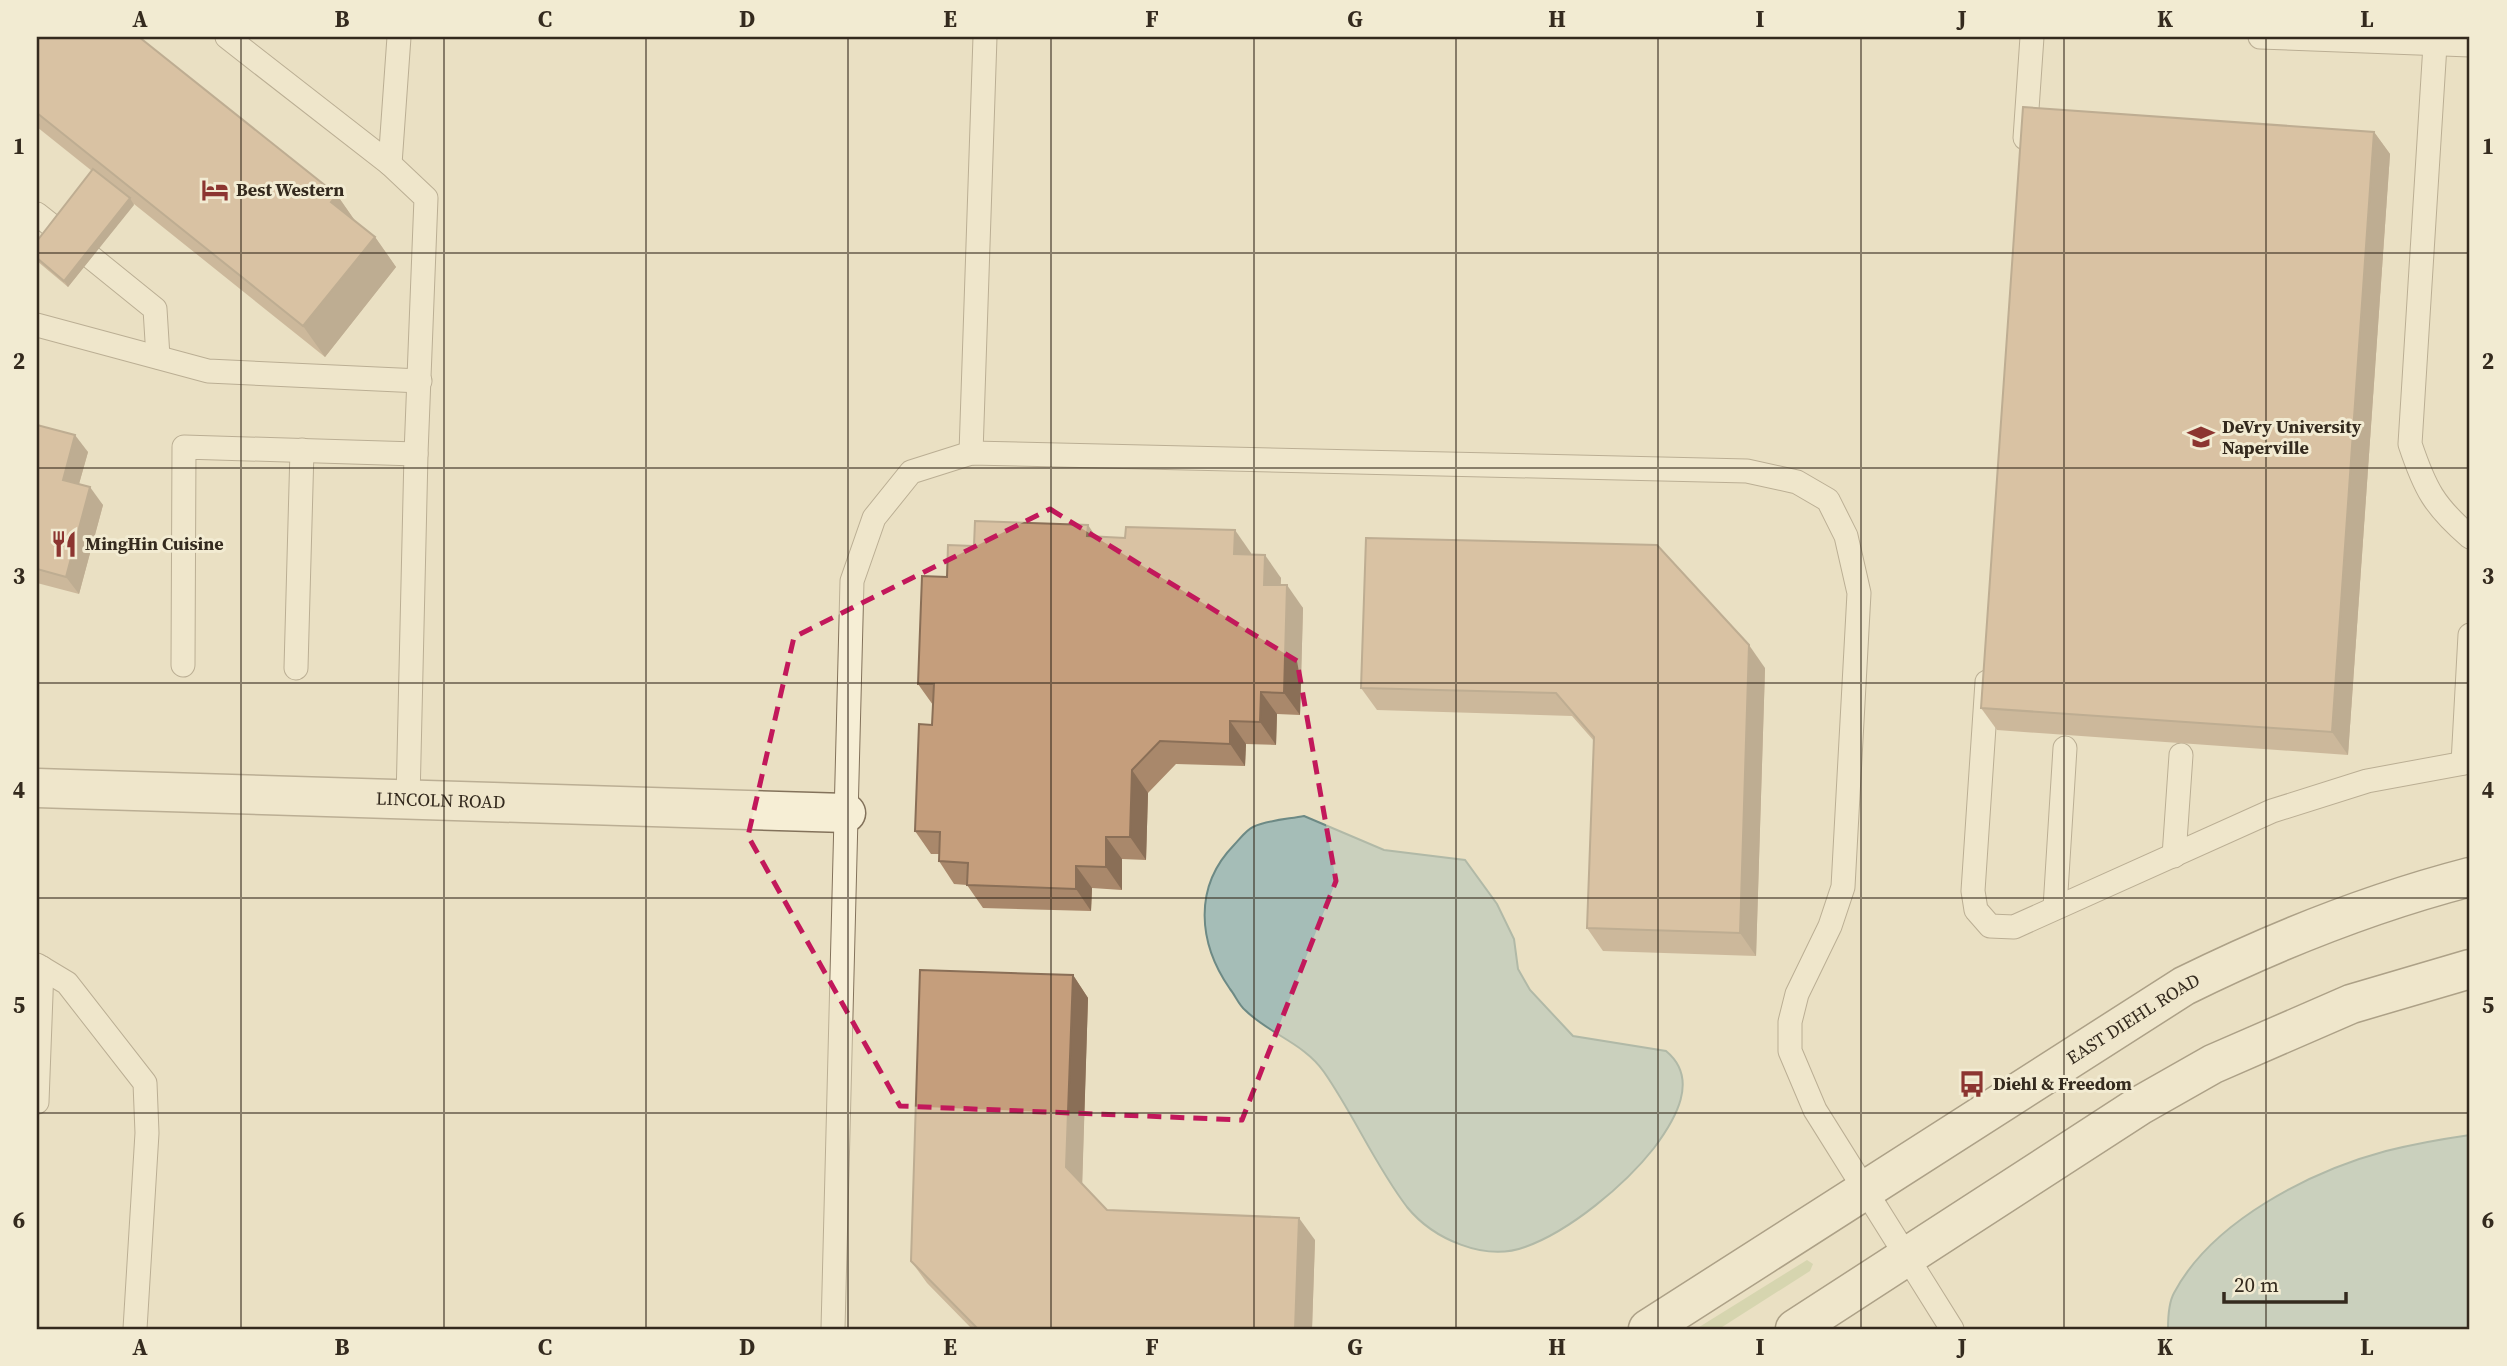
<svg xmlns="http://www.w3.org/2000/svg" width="2507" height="1366" font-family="'Source Serif 4',serif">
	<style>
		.grass { fill: #bfc798 }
		.water { fill: #a5bdb7; stroke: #6d8a85; stroke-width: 2 }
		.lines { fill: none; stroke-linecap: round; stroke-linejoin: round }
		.lane-casing { stroke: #83725b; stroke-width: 25 }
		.street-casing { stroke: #83725b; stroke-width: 41 }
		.secondary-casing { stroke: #64543e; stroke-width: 41 }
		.lane { stroke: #f6eed5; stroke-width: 23 }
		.street { stroke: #f6eed5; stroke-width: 38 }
		.secondary { stroke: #f6eed5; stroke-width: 38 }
		.wall { fill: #a9886b }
		.shaded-wall { fill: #8a6f57 }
		.building { fill: #c59e7c; stroke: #8a6f57; stroke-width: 2 }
		.marked { fill: none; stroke: #c2185b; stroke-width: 5; stroke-dasharray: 14 9; stroke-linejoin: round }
		.grid { fill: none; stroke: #342a1e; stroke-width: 2; stroke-opacity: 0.55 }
		.labels { text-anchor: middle; stroke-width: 6; stroke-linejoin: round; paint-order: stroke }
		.poi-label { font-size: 18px; font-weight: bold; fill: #342a1e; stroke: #f2ebd2; text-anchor: start }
		.street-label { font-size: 18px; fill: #342a1e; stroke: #f2ebd2 }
		.neatline { fill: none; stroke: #342a1e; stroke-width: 2.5 }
		.grid-label { font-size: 23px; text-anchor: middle; font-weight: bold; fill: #342a1e }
	</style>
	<rect width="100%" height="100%" fill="#eae0c3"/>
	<path class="grass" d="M1807,1260L1813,1264L1810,1271L1719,1329H1696Z"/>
	<g class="water">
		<path d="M1304,816L1384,850L1465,860L1497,904L1514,939L1518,969L1530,990L1573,1036L1666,1051C1700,1079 1675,1120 1654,1148C1625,1185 1570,1231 1525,1247C1485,1262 1433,1239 1407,1207C1375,1165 1354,1115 1324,1072C1304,1043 1269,1034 1245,1010C1239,1005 1235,995 1230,989C1198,943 1193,887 1234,845C1239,840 1246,830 1253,827C1267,820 1289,819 1304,816Z"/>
		<path d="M2470,1135V1329H2168C2168,1318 2169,1302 2174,1293C2212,1221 2311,1171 2386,1151C2414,1144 2442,1139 2470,1135Z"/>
	</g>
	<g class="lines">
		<defs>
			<g id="lane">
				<path d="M227,37L390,164L426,198L416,454"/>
				<path d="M2260,37L2470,45"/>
				<path d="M2435,45L2410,444C2425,489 2434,506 2470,537"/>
				<path d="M2025,138L2032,37"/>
				<path d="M390,164L399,37"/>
				<path d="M37,214L56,229"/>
				<path d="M92,258L155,309L158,357"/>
				<path d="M37,325L208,371L420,381"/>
				<path d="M971,453L985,37"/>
				<path d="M183,665L184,447L416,454L408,800"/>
				<path d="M296,668L302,450"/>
				<path d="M1987,682L1973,891L1976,910L1990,926L2014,927L2272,811L2367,781L2470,762"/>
				<path d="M2463,763L2470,635"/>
				<path d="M2174,856L2181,755"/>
				<path d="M2055,908L2065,748"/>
				<path d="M37,965L67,983L145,1083L147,1133L135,1329"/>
				<path d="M37,1102L42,968"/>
				<path d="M833,1329L852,581L874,518L911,472L971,453L1747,471L1797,482L1828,500L1846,536L1859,593L1843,887L1830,926L1797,994L1790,1022V1051L1815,1110L1952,1329"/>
			</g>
			<g id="street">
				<path id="s1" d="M37,788L846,813"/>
			</g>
			<g id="secondary">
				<path id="s2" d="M1648,1329L2184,986C2277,940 2370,903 2470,877"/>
				<path d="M1795,1329L2139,1106L2213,1064L2351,1004L2470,969"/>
			</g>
		</defs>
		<use href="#lane" class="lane-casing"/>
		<use href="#street" class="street-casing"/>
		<use href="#secondary" class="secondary-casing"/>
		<use href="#lane" class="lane"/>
		<use href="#street" class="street"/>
		<use href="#secondary" class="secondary"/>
	</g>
	<g class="wall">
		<path d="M37,37L337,195L355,221L375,237L396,267L325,357L134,204L68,287L37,261V241L92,171L37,127Z"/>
		<path d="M2374,132L2390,154L2348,755L1997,730L1981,708Z"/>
		<path d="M37,425L88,452L79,484L103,505L79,594L37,583Z"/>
		<path d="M1096,537L1251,553V555L1281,578L1280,585L1303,608L1300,715L1277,714L1276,745L1246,744L1245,766L1176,764L1148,793L1146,860L1122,859V890L1092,888L1091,911L983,908L967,885L954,884L939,861V854H931L915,831L932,725L933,705L918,684L947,577Z"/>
		<path d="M1765,668L1756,956L1603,951L1587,928L1594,741L1572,716L1377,710L1361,688Z"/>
		<path d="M1073,975L1088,998L1082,1184L1107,1210L1315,1240L1312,1329H972L927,1283L911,1261Z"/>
	</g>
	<g class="shaded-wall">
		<path d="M2374,132L2390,154L2348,755L2332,732Z"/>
		<path d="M337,195L358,225L331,202Z"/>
		<path d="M130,198L134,205L68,287L64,281Z"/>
		<path d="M375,237L396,267L325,357L303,326Z"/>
		<path d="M75,435L88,452L75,498L63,480Z"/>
		<path d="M90,487L103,505L79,594L66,577Z"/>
		<path d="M1088,525L1103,547L1087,536Z"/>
		<path d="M1235,530L1251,553L1250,577L1234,554Z"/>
		<path d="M1265,555L1281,578L1280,608L1264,585Z"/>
		<path d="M1287,585L1303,608L1300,715L1284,693Z"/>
		<path d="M1749,645L1765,668L1756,956L1740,933Z"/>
		<path d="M1261,692L1277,714L1276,745L1260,722Z"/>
		<path d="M1230,721L1246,744L1245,766L1230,744Z"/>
		<path d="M1132,770L1148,793L1146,860L1130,837Z"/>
		<path d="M1106,837L1122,859V890L1106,867Z"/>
		<path d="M1076,866L1092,888L1091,911L1076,889Z"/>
		<path d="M1073,975L1088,998L1082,1190L1066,1167Z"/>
		<path d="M1299,1218L1315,1240L1312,1329H1295Z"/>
	</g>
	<g class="building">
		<path d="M37,37H139L337,195L331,202L375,237L303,326L37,113Z"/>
		<path d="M2023,107L2374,132L2332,732L1981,708Z"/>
		<path d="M93,169L130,198L64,281L37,258V241Z"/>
		<path d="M37,425L75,435L63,480L90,487L66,577L37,569Z"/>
		<path d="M975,521L1088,525L1087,536L1125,538L1126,527L1235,530L1234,554L1265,555L1264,585H1287L1284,693L1261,692L1260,722L1230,721V744L1160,741L1132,770L1130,837H1106V867L1076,866V889L967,885L968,863L939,861L940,832L915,831L919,724L932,725L934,684H918L922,576L947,577L948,545L974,546Z"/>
		<path d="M1366,538L1657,545L1749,645L1740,933L1587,928L1594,737L1556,693L1361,688Z"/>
		<path d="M920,970L1073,975L1066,1167L1107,1210L1299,1218L1295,1329H978L911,1261Z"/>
	</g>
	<path d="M0 0H2507V1366H0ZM1050,509L1297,661L1336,881L1242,1120L900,1106L748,836L794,637Z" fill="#eae0c3" fill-opacity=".55" fill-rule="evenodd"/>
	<path class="marked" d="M1050,509L1297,661L1336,881L1242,1120L900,1106L748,836L794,637Z"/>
	<path class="grid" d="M241,37V1329M444,37V1329M646,37V1329M848,37V1329M1051,37V1329M1254,37V1329M1456,37V1329M1658,37V1329M1861,37V1329M2064,37V1329M2266,37V1329M37,253H2470M37,468H2470M37,683H2470M37,898H2470M37,1113H2470"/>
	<defs>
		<symbol id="hotel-bare" viewBox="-9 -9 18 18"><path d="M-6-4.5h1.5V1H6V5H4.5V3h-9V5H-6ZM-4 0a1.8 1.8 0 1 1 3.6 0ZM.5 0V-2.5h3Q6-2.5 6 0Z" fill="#8c3530" stroke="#f2ebd2" stroke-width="2.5" paint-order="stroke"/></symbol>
		<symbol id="university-bare" viewBox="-9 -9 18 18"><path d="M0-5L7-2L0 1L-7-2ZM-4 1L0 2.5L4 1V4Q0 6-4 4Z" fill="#8c3530" stroke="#f2ebd2" stroke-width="2.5" paint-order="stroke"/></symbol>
		<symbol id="restaurant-bare" viewBox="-9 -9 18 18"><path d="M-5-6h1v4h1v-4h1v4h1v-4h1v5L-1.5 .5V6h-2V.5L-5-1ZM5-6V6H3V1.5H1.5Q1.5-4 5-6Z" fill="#8c3530" stroke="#f2ebd2" stroke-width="2.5" paint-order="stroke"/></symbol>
		<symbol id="bus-bare" viewBox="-9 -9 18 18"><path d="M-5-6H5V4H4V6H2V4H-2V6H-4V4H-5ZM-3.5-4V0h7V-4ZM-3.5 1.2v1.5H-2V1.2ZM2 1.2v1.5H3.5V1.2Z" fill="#8c3530" stroke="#f2ebd2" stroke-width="2.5" paint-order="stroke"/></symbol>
	</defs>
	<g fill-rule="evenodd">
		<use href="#hotel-bare" x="196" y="171" width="38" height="38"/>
		<use href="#university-bare" x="2182" y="418" width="38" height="38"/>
		<use href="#restaurant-bare" x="45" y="525" width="38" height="38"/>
		<use href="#bus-bare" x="1953" y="1065" width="38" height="38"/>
	</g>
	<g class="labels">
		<g class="poi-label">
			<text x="236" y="196">Best Western</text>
			<text x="2222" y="433">DeVry University<tspan x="2222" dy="21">Naperville</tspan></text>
			<text x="85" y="550">MingHin Cuisine</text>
			<text x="1993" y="1090">Diehl &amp; Freedom</text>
		</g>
		<g class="street-label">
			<text dy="6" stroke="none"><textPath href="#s1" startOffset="404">LINCOLN ROAD</textPath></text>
			<text dy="6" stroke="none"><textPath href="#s2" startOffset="576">EAST DIEHL ROAD</textPath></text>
		</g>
	</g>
	<rect width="2507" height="1366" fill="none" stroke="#f2ebd2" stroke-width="77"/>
	<path d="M2224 1292v10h122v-10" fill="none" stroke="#342a1e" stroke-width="3.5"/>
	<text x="2234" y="1292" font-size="21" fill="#342a1e" stroke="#f2ebd2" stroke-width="5" paint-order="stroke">20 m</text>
	<rect x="38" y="38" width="2430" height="1290" class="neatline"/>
	<g class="grid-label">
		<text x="140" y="27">A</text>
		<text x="342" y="27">B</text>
		<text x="545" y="27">C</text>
		<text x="747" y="27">D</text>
		<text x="950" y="27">E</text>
		<text x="1152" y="27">F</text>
		<text x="1355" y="27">G</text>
		<text x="1557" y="27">H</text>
		<text x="1760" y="27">I</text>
		<text x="1962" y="27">J</text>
		<text x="2165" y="27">K</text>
		<text x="2367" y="27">L</text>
		<text x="19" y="154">1</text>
		<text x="2488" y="154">1</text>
		<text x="19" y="369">2</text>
		<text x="2488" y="369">2</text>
		<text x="19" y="584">3</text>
		<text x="2488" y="584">3</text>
		<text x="19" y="798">4</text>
		<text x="2488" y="798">4</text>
		<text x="19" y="1013">5</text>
		<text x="2488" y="1013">5</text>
		<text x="19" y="1228">6</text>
		<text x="2488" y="1228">6</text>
		<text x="140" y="1355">A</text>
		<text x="342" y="1355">B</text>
		<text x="545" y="1355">C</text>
		<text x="747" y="1355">D</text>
		<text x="950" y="1355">E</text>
		<text x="1152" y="1355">F</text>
		<text x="1355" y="1355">G</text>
		<text x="1557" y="1355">H</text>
		<text x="1760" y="1355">I</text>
		<text x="1962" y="1355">J</text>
		<text x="2165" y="1355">K</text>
		<text x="2367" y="1355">L</text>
	</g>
</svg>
